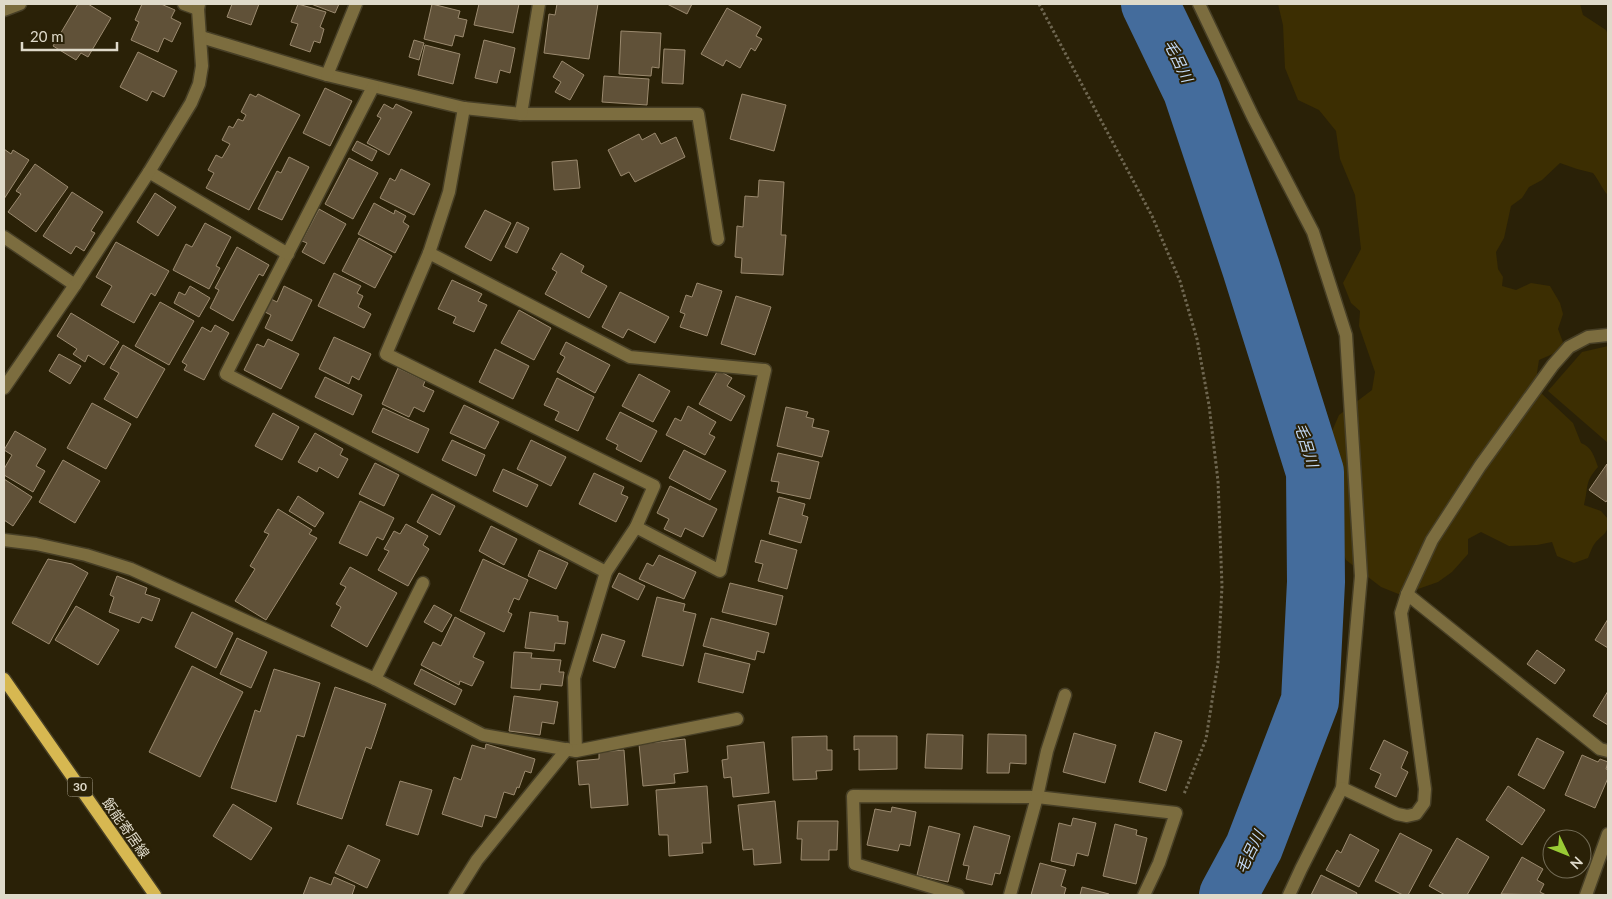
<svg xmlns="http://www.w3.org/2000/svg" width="1612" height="899" font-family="Lato,'Noto Sans JP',sans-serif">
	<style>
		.green { fill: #3c2e02 }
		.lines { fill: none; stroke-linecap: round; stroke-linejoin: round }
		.river { stroke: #446c9c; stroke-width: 58 }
		.building { fill: #605138; stroke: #9b8a6f }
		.minor-casing { stroke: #473f26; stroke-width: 15 }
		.major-casing { stroke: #473f26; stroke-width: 15 }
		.path { stroke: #6f6751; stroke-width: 3; stroke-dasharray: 2.5 2.5; stroke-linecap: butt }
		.minor { stroke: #7c6d3f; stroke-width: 12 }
		.major { stroke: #d7b851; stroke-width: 12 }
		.labels { text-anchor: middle; stroke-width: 4; stroke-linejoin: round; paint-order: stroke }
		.shield { fill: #2a2107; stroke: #a9a290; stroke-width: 1 }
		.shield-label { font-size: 12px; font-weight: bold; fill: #dfdaca }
		.street-label { font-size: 14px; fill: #dfdaca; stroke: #2a2107 }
		.water-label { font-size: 15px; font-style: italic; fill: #c4dbf8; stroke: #2a2107 }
	</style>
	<rect width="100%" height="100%" fill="#2a2107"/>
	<g class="green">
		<path d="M1278,4H1580L1583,15L1606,30L1608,35V195C1604,192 1598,179 1593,173L1577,169L1560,163L1542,180L1529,187L1522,198L1511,206L1504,238L1496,252L1498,269L1503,277L1502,286L1516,290L1531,283L1550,286L1560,303L1563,314L1558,329L1564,345L1555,353L1539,360L1537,373L1541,393L1573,423L1581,443C1592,447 1594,456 1598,467C1584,483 1589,486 1584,505L1601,511L1608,519C1608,535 1605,532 1595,543C1592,547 1590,553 1588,558L1574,563L1557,556L1552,542L1537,545L1509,546L1481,532L1468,539V554L1452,572L1438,582L1401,595L1381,587L1346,560L1339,543L1333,517V496L1329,438L1339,415L1372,390L1375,372L1359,326L1360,311L1351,303L1343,283L1361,249L1355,195L1340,159L1336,131L1319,110L1298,100L1285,68L1283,25Z"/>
		<path d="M1608,346V443L1548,391L1582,352Z"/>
	</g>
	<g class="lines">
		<path class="river" d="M1150,4L1192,91L1251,268L1315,472L1316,582L1310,701L1254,847L1228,895"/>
	</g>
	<g class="building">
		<path d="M78,4H88L111,18L88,57L81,53L76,60L53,46Z"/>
		<path d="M142,4H161L175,10L171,18L181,23L172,42L164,38L158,52L131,40L139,22L135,20Z"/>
		<path d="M232,4H259L251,25L227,17Z"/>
		<path d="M298,4L326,12L320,27L324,29L320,43L314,41L310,52L290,45L298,24L291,22Z"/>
		<path d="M311,4H339L335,13Z"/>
		<path d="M432,4L460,11L458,18L467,20L463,37L455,35L452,46L424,39Z"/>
		<path d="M479,4H519L513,33L474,25Z"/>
		<path d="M557,4H598L589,59L544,53L549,14L555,15Z"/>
		<path d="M667,4H692L687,14Z"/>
		<path d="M727,8L761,27L756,36L762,39L755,51L751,48L740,68L726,60L723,66L701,54Z"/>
		<path d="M621,31L661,33L659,68L652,67L651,76L619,74Z"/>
		<path d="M414,40L424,43L419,60L409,57Z"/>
		<path d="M484,40L515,48L510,73L500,70L497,83L475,78Z"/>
		<path d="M425,45L460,54L453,84L418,75Z"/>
		<path d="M664,49L685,50L683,84L662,83Z"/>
		<path d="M138,52L177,71L164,97L152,91L147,101L120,87Z"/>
		<path d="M562,61L584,75L570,100L555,92L561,82L553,77Z"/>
		<path d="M604,76L649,79L647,105L602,102Z"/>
		<path d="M325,88L352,101L330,146L303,133Z"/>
		<path d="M250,94L256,97L258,94L300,115L249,210L206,188L214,173L208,170L216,155L222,158L230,144L222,140L229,126L233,128L238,119L243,121L246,115L241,112Z"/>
		<path d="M742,94L786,105L774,151L730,139Z"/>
		<path d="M384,104L393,109L396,104L412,112L389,155L367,143L381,118L377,116Z"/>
		<path d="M655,133L661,144L676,137L685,157L635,182L629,172L621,176L608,150L639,134L642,140Z"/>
		<path d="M357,141L377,151L372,161L352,150Z"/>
		<path d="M4,149L11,154L13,150L29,160L4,199Z"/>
		<path d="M289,157L309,167L282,220L258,209L277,171L281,173Z"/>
		<path d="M349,158L378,173L353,219L325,204Z"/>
		<path d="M577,160L580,188L554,190L552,162Z"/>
		<path d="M35,164L68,187L36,232L8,212L21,194L16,191Z"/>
		<path d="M401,169L430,184L414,215L380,198L390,178L395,181Z"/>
		<path d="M759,180L784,182L781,235H786L783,275L741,273L742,258L735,257L737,226L743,227L745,196L758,197Z"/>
		<path d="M72,192L103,212L91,231L95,233L84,251L76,246L71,254L43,236Z"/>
		<path d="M155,193L176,207L158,236L137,222Z"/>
		<path d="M374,203L394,214L395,210L406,216L403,222L409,226L395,253L358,234Z"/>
		<path d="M319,209L346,224L324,264L302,252L307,243L302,241Z"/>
		<path d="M485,210L511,223L491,261L465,247Z"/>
		<path d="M517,222L529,228L517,253L505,247Z"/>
		<path d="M205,223L231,237L216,266L220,268L209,289L173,270L186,244L192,247Z"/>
		<path d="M359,238L392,256L375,288L342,271Z"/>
		<path d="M116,242L169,271L155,296L151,293L134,323L101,305L112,286L96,277Z"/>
		<path d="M237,247L269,265L263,276L259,274L233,321L210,308L219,290L215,288Z"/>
		<path d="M561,253L584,266L581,272L607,286L589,318L545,294L557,272L552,269Z"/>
		<path d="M334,273L361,286L357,293L363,296L358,307L371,314L364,328L318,306Z"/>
		<path d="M452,280L482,294L478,301L487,305L474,332L453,323L456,317L438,309Z"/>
		<path d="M697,283L722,291L707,336L680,327L685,314L680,312L686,295L692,297Z"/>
		<path d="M190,286L210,298L199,317L174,303L179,292L185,295Z"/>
		<path d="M284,286L312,300L292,341L265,328L271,315L265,312L271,299L277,302Z"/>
		<path d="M620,292L669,317L655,343L628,329L623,338L602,327Z"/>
		<path d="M736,296L771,307L755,355L721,344Z"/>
		<path d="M160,302L194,321L169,365L135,346Z"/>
		<path d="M519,310L551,328L534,360L501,343Z"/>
		<path d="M71,313L119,342L104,365L88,355L85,362L73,354L77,349L57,336Z"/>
		<path d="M215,325L229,333L204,380L184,370L187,365L182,362L202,327L211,332Z"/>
		<path d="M334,337L371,354L359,380L352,376L349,384L319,369Z"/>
		<path d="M268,339L299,354L281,389L244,370L257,344L264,347Z"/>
		<path d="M566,342L610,365L595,393L557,372L565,357L560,354Z"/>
		<path d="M123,345L165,369L137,418L104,399L119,373L110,368Z"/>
		<path d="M495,349L529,366L513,399L479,382Z"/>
		<path d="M59,354L81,366L70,384L49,371Z"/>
		<path d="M398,368L425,381L423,386L434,391L424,412L414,407L409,417L382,404Z"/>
		<path d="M718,370L732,378L727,386L745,396L731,421L699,404Z"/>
		<path d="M639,374L670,391L653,422L622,406Z"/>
		<path d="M325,377L362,395L353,415L315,397Z"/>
		<path d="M557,378L594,397L578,431L555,420L559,412L544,405Z"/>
		<path d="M92,403L131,424L106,469L67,448Z"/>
		<path d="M464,405L499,422L485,449L450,433Z"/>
		<path d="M688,406L716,422L709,434L715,437L705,455L666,435L675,418L681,421Z"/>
		<path d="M786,407L808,412L806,417L814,419L812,427L829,431L822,457L777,446Z"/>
		<path d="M383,408L429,429L418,453L372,432Z"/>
		<path d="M620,412L657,431L641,462L616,449L618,445L606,439Z"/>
		<path d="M273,413L299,427L282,460L255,446Z"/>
		<path d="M15,431L46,449L36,466L45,471L33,492L4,475V469L12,455L4,450Z"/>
		<path d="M315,433L343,449L340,455L348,459L338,478L319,467L317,472L298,462Z"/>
		<path d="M452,440L485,455L476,476L442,460Z"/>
		<path d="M531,440L566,457L551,486L517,469Z"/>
		<path d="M684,450L726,471L710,500L669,478Z"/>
		<path d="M778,453L819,462L810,499L777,492L779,482L771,481Z"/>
		<path d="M63,460L100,481L75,523L39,502Z"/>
		<path d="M375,463L399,475L384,506L359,494Z"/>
		<path d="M1607,464L1608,499L1606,502L1589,490Z"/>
		<path d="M503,469L538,485L527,507L493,491Z"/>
		<path d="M594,473L624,487L621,494L628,497L616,522L579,504Z"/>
		<path d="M4,479L32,497L13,526L4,520Z"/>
		<path d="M670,486L717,509L703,537L685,528L681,537L664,529L669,519L657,513Z"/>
		<path d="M432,494L455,506L440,535L417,522Z"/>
		<path d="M298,496L324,513L315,527L289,511Z"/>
		<path d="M779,497L805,504L802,515L808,517L801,543L769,534Z"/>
		<path d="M360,501L394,518L383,540L377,537L367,556L339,543Z"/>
		<path d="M278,509L312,530L309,534L317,538L266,620L235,601L255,569L250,566L269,534L264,532Z"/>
		<path d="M406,524L428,536L423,545L429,549L408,586L378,570L389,551L384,549L394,531L400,534Z"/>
		<path d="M491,526L517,539L504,565L479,551Z"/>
		<path d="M761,540L797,550L787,589L758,581L763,564L755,562Z"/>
		<path d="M539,550L568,563L556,589L528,576Z"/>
		<path d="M659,555L696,572L684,599L639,579L647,563L653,566Z"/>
		<path d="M48,559L72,564L88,573L49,644L12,623Z"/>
		<path d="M483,559L528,580L519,600L514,598L508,612L512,614L504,632L460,611Z"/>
		<path d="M350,567L397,593L367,647L331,626L341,607L336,604L346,587L340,584Z"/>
		<path d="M619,573L645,586L638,600L612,587Z"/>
		<path d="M117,576L147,588L145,594L160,599L152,621L142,617L139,623L109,612L114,597L110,595Z"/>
		<path d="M730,583L783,596L776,625L722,612Z"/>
		<path d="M657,597L685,604L683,611L696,614L683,666L642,656Z"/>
		<path d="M434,605L452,615L442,632L424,622Z"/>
		<path d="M76,606L119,630L98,665L55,640Z"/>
		<path d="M192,612L233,633L216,668L175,647Z"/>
		<path d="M530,612L558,616V621L568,622L565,644L555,643L554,651L525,648Z"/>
		<path d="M455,617L485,633L473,657L484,662L472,686L460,681L459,685L421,665L433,642L441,646Z"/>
		<path d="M711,618L769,633L764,653L757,651L755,660L703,646Z"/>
		<path d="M1608,619V648L1595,640Z"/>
		<path d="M602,634L625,641L615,668L593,661Z"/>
		<path d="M237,638L267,652L251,688L220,674Z"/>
		<path d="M1537,650L1565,670L1555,684L1527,664Z"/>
		<path d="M514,652L532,653L531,658L561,660L559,672H564L562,686L541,684L540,690L511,688Z"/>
		<path d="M705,653L750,664L743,693L698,682Z"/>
		<path d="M192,666L243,692L200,777L149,752Z"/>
		<path d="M274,669L320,683L304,737L297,735L276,802L231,788L255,710L260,712Z"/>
		<path d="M421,669L462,690L455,705L414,684Z"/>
		<path d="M335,687L386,704L371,749L366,747L342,819L297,804Z"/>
		<path d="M1608,691V725L1593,716Z"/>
		<path d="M514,696L558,702L554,724L542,722L540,735L509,731Z"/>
		<path d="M1155,732L1182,741L1166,791L1139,782Z"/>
		<path d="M1074,733L1116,745L1105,783L1063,772Z"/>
		<path d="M927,734L963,735L962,769L925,768Z"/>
		<path d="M988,734L1026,735V764L1010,763L1009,773H987Z"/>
		<path d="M827,736V750H832V770L816,771L817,779L793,780L792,737Z"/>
		<path d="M854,736H897V769L859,770V749L854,750Z"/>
		<path d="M1537,738L1564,752L1544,789L1518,775Z"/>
		<path d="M685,739L688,772L674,774L675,783L643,786L639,744Z"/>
		<path d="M1384,740L1408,752L1401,768L1408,772L1396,797L1375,787L1381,774L1370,769Z"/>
		<path d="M764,742L769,793L733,797L731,777L724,778L722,760L728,759L727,746Z"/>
		<path d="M486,744L535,759L531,773L525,771L519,788L517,787L514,795L504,792L496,818L485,815L482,827L442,814L454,777L461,780L472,745L485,749Z"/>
		<path d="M624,750L628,805L591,808L589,784L579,785L577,761L599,759V752Z"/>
		<path d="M1582,755L1598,762L1600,759L1608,762L1606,769L1608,770V778L1595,808L1565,795Z"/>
		<path d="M400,781L432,790L418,835L386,825Z"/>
		<path d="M707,786L711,843H702L703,853L669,856L668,835H659L656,790Z"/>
		<path d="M1508,786L1545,810L1522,845L1486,820Z"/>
		<path d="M775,801L781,863L754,865L753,849L743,850L738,805Z"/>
		<path d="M233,804L272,828L251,860L213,836Z"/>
		<path d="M892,807L916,812L910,846L900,844L898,851L867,845L875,809L891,812Z"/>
		<path d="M1073,818L1096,823L1088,856L1077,853L1074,866L1051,861L1059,823L1071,826Z"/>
		<path d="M798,821H838L837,850H829V860H801L802,839H797Z"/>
		<path d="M1115,824L1137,830L1136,835L1147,838L1136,884L1103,876Z"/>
		<path d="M929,826L960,834L948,882L917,875Z"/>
		<path d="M974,826L1010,836L1000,874L995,873L992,885L966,879L969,866L963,865Z"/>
		<path d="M1400,833L1432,850L1408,895H1403L1375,881Z"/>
		<path d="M1350,834L1379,850L1359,887L1326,870L1337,850L1341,853Z"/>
		<path d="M1457,838L1489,857L1467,895H1445L1429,886Z"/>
		<path d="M348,845L380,860L367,888L335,873Z"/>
		<path d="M1522,857L1543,869L1537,880L1544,884L1540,892L1546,895L1501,894Z"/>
		<path d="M1040,863L1066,870L1061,886L1066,888L1064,895H1031Z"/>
		<path d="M1321,875L1357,893L1356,895H1311Z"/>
		<path d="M310,877L331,885L334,877L355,886L352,895H354H303Z"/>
		<path d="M1082,887L1109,894V895H1080Z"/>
	</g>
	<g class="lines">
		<defs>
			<g id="minor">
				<path d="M184,4L198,9"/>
				<path d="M1199,4L1253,117L1313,232L1346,335L1361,576L1342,788L1301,869L1289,895"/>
				<path d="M4,10L20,4"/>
				<path d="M201,37L327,75L464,108L521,114H698L718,239"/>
				<path d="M327,75L356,4"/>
				<path d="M373,87L226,374L606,572"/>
				<path d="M464,108L449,192L429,253L386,354L654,486L636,527L606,572L574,678L576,751"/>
				<path d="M521,114L539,4"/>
				<path d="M149,172L288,254"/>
				<path d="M4,237L75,285"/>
				<path d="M429,253L630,357L765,370L720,571L636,527"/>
				<path d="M4,388L75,285L149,172L191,103L199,84L202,66L198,9L199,4"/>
				<path d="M4,540L36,544L86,555L131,569L375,679L483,735L576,751L737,719"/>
				<path d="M1407,594L1600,749L1608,751"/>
				<path d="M375,679L423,583"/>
				<path d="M1342,788L1397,814L1407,816L1416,814L1424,803L1425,789L1401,613L1407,594L1432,540L1480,466L1553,365L1569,347L1588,337L1608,335"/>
				<path d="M455,895L477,860L567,749"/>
				<path d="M958,895L855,864L853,796L1037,797L1176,813L1159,863L1144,895"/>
				<path d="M1010,895L1037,797L1047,751L1065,695"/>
				<path d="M1586,895L1608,834"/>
			</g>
			<path id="major" d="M4,679L155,895"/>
		</defs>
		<use href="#minor" class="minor-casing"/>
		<use href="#major" class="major-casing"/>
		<path class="path" d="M1039,4L1152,216L1180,281L1197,339L1209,405L1218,481L1222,586L1218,663L1206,739L1184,794"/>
		<use href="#minor" class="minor"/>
		<use href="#major" class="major"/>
	</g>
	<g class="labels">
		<rect class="shield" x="67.5" y="777.5" width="25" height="19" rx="4"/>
		<g class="shield-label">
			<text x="80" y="791">30</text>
		</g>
		<g class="street-label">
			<text transform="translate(126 828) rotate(55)" y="5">飯能寄居線</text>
		</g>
		<g class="water-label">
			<text transform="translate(1178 61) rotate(64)" y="5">毛呂川</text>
			<text transform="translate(1306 445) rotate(73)" y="5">毛呂川</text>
			<text transform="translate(1250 852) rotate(-64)" y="5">毛呂川</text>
		</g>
	</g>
	<rect width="1612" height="899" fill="none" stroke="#dfdaca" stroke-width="10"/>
	<g transform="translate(1567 854) rotate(133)"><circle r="24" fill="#2a2107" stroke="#726b55"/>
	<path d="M0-4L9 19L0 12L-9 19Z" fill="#99cb35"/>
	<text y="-8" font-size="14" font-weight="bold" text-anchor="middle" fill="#dfdaca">N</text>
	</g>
	<path d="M22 42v8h95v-8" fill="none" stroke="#dfdaca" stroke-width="2.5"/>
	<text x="30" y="42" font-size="15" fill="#dfdaca" stroke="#2a2107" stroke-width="4" paint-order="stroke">20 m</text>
</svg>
